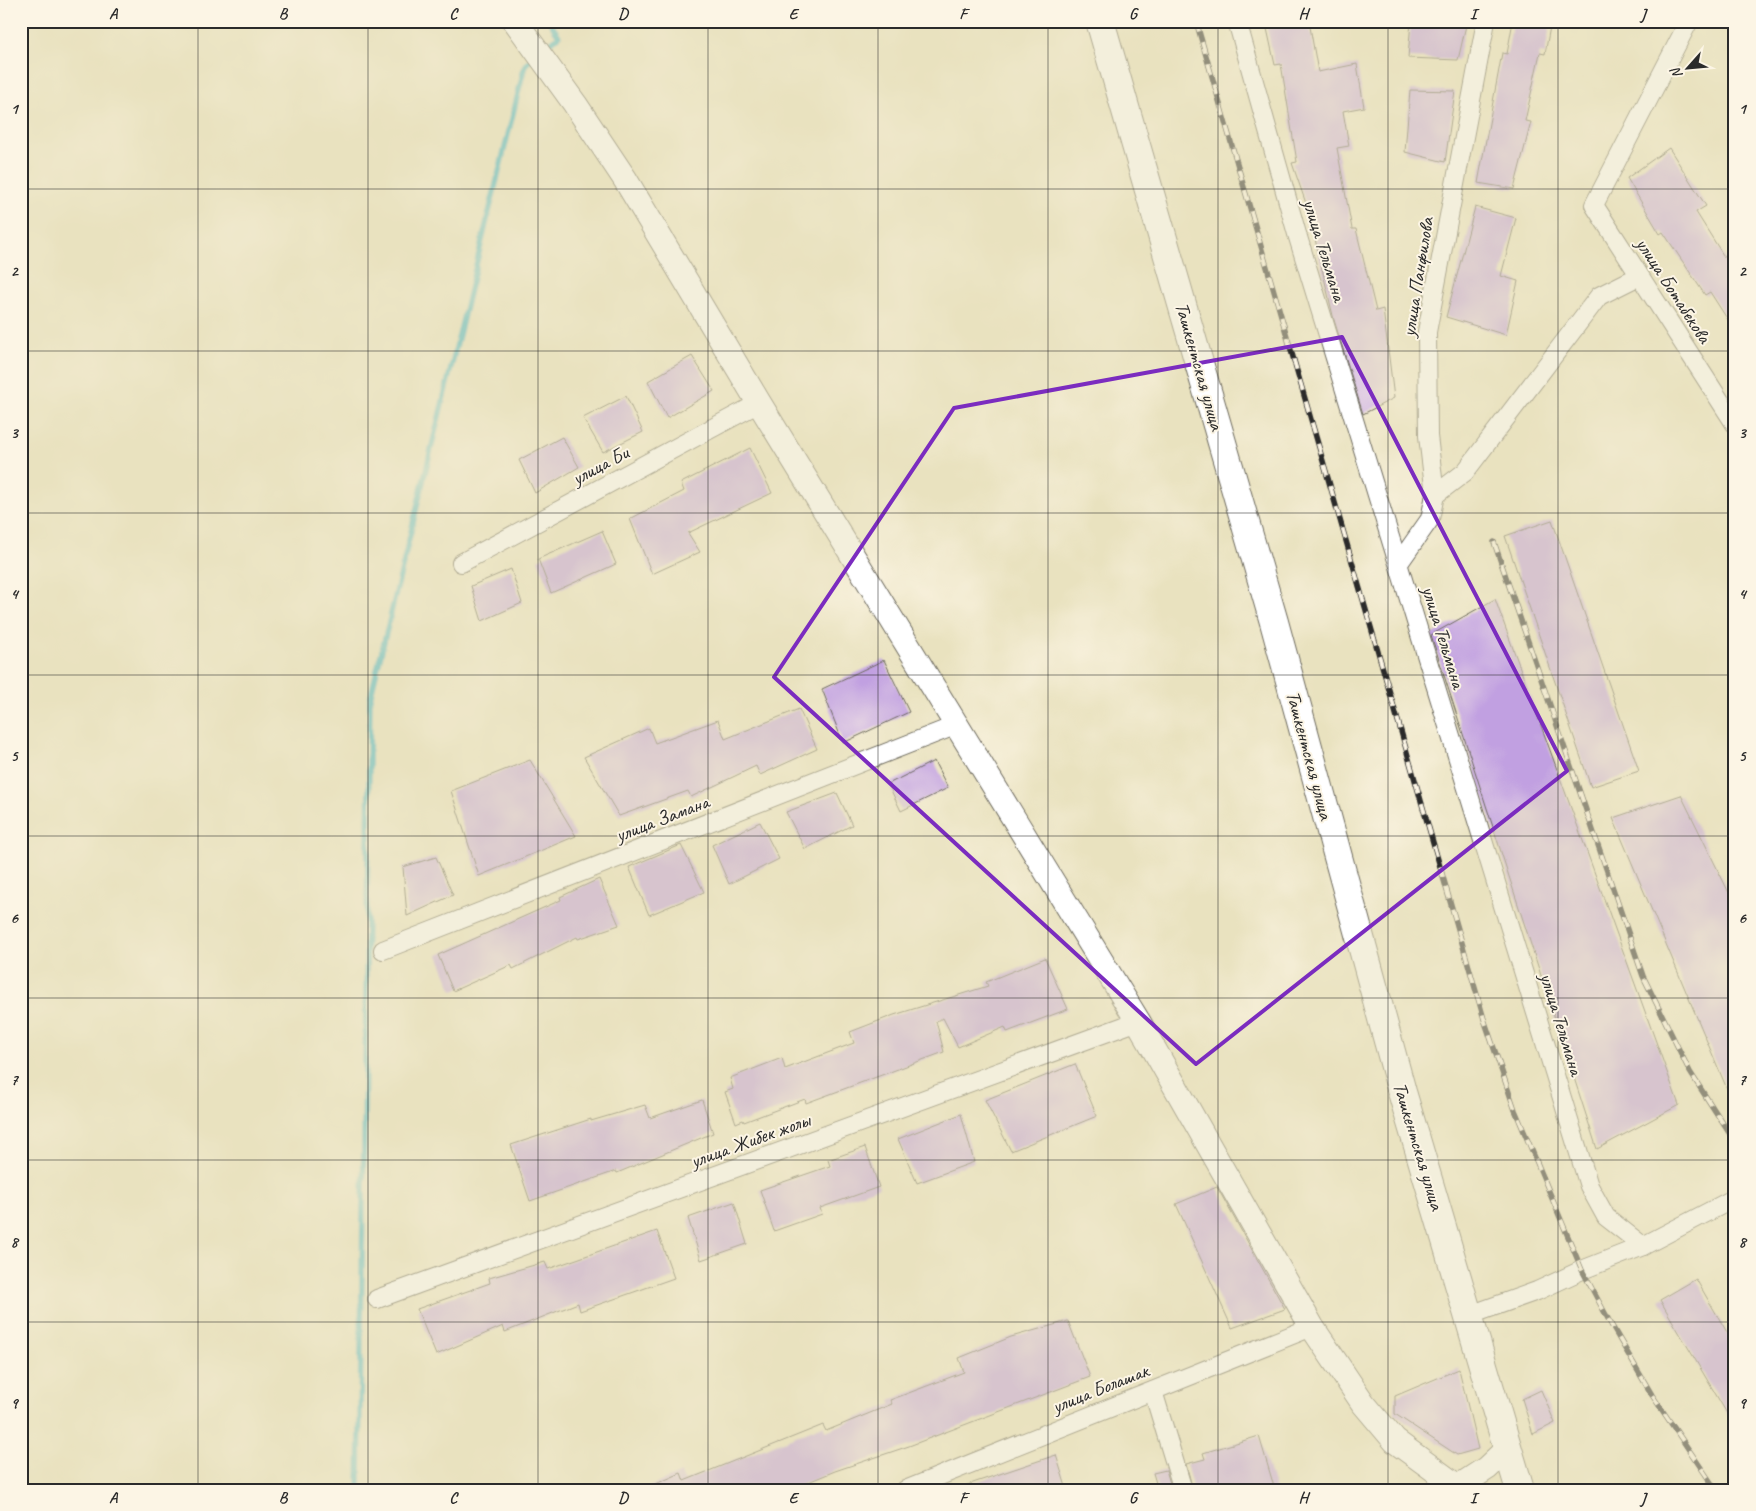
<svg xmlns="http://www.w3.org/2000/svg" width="1756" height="1511" font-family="Caveat,sans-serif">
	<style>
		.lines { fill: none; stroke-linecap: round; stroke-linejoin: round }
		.stream { stroke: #4ab6c6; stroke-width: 5.5 }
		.building { fill: #c1a0e1 }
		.street-casing { stroke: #6e6b5f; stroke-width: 20 }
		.secondary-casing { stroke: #6e6b5f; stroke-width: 26 }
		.primary-casing { stroke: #6e6b5f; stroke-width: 30 }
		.street { stroke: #fff; stroke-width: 18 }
		.secondary { stroke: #fff; stroke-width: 24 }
		.primary { stroke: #fff; stroke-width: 28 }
		.rail-casing { stroke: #2b2b2b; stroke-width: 5.5 }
		.rail { stroke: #fcf5e5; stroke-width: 4; stroke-dasharray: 11; stroke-linecap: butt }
		.marked { fill: none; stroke: #7b2cbf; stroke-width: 4; stroke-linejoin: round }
		.grid { fill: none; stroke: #2b2b2b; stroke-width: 1; stroke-opacity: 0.55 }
		.labels { text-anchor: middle; stroke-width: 4; stroke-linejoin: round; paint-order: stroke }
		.street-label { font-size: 20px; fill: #2b2b2b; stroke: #fcf5e5 }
		.neatline { fill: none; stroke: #2b2b2b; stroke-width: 2 }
		.grid-label { font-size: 16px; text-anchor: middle; font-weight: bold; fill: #2b2b2b }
	</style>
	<rect width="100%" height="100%" fill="#fcf5e5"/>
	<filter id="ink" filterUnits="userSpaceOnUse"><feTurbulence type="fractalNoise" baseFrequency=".02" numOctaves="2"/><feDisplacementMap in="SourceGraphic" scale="10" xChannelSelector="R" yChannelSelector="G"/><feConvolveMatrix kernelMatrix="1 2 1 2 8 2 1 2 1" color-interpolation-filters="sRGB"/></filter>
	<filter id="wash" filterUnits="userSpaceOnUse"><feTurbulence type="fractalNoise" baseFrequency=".0096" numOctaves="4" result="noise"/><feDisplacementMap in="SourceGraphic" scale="20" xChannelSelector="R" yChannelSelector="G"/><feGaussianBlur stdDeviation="1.12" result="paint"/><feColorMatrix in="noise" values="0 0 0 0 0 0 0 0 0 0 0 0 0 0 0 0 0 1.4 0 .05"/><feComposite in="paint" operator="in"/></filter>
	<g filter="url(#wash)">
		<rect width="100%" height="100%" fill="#e9e2bf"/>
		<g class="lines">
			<g class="stream">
				<path d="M542,50L559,36L549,21"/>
				<path d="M359,1490L370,699L525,65L535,56"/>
			</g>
		</g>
		<g id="blocks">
			<g class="building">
				<path d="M1284,21H1309L1318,72L1357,64L1364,107L1343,111L1349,146L1337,148L1352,229H1356L1376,311L1383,309L1394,398L1363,414L1334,320L1315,239L1318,238L1292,163L1297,162L1281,64L1275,65L1266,24Z"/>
				<path d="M1411,21H1467L1458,60L1408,58Z"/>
				<path d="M1513,21H1551L1545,54L1540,53L1525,121L1531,122L1514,189L1478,183L1502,53L1507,54Z"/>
				<path d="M1410,90L1455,91L1445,162L1405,152Z"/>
				<path d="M1669,148L1706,206L1696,212L1735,274V331L1710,292L1705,295L1663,232L1660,234L1627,178Z"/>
				<path d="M1475,207L1516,218L1501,276L1518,281L1506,335L1446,317Z"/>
				<path d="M692,356L714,391L667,418L648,381Z"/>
				<path d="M626,396L643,432L603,452L583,418Z"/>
				<path d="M562,437L579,467L535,493L519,460Z"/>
				<path d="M750,448L772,493L688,533L700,552L652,574L630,519L684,491L681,483Z"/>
				<path d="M1552,520L1639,771L1591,787L1505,536Z"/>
				<path d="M602,531L616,564L551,593L538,559Z"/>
				<path d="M511,569L522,603L482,621L471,586Z"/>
				<path d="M1495,599L1679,1105L1597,1149L1431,635Z"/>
				<path d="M884,660L909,712L843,743L822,689Z"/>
				<path d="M799,709L817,749L760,775L756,766L691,797L688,791L619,816L584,757L649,728L655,743L718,720L725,739Z"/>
				<path d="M530,760L576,836L479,876L451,791Z"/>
				<path d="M934,761L948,788L901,811L888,784Z"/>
				<path d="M837,793L852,825L805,849L786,812Z"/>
				<path d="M1681,795L1735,905V1108L1613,818Z"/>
				<path d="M760,822L779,859L729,884L712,845Z"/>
				<path d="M681,845L704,892L649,915L629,867Z"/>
				<path d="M436,857L453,895L407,916L403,867Z"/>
				<path d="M599,879L619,925L578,939L577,937L513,969L511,965L453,991L438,955L561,900L560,897Z"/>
				<path d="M1045,958L1068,1009L1007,1032L1005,1027L958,1047L943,1018L936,1021L944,1052L806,1103L805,1099L744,1122L743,1120L736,1123L725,1092L733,1089L730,1078L782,1058L785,1069L854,1043L850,1032L894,1015L988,986L986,982Z"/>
				<path d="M1075,1064L1097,1116L1011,1151L985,1100Z"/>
				<path d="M702,1100L713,1133L617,1173L616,1171L530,1201L511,1145L591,1119V1121L645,1105L650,1118Z"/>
				<path d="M961,1114L974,1162L917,1183L898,1139Z"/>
				<path d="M865,1147L879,1187L820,1208L822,1214L774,1231L760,1190L830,1166L828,1160Z"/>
				<path d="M1217,1187L1285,1309L1232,1328L1176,1204Z"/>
				<path d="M734,1202L747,1244L701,1260L688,1218Z"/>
				<path d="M657,1231L674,1278L580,1311L578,1303L505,1332L503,1326L436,1355L417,1309L490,1283L489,1278L545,1262L548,1269Z"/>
				<path d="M1696,1279L1735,1346V1427L1660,1300Z"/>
				<path d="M1068,1321L1090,1377L909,1446L835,1471L789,1490H642L681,1473L684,1481L823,1425L826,1431L892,1404L890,1400L964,1372L959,1358L1011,1337Z"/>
				<path d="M1459,1369L1478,1449L1457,1455L1395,1414V1396Z"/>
				<path d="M1541,1390L1555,1423L1533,1434L1522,1399Z"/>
				<path d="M1259,1436L1275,1490H1193L1186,1464L1205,1459L1203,1453Z"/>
				<path d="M1056,1455L1067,1490H961V1487Z"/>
				<path d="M1166,1470L1172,1490H1158L1153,1473Z"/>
			</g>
		</g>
	</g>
	<g filter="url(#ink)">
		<use href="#blocks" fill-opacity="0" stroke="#6e6b5f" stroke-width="1"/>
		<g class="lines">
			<defs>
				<g id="street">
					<path d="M1237,21L1297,234L1589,1186L1606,1217L1643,1246"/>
					<path d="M1689,21L1594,205L1735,424"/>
					<path d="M1435,495L1465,472L1599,296L1639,276"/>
					<path d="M461,563L759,403"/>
					<path d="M1399,563L1430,519L1435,495L1428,436L1427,332L1486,21"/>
					<path d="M383,950L957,725"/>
					<path d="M377,1299L1138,1021"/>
					<path d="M1470,1315L1537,1291L1582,1270L1643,1246L1735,1198"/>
					<path d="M1153,1391L1183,1490"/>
					<path d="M905,1490L1312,1327"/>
				</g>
				<g id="secondary">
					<path d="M515,21L575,104L625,179L759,403L1138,1021L1312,1327L1363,1403L1395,1441L1462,1490"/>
					<path d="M1458,1487L1487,1468L1507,1449"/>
				</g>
				<path id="primary" d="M1100,21L1274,622L1402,1092L1520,1490"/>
			</defs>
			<use href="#street" class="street-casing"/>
			<use href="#secondary" class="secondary-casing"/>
			<use href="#primary" class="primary-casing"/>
			<use href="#street" class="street"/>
			<use href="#secondary" class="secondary"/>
			<use href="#primary" class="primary"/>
			<defs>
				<g id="rail">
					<path d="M1196,21L1484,1019L1515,1110L1582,1270L1613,1328L1652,1395L1716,1490"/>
					<path d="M1494,542L1643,976L1690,1072L1735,1142"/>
				</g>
			</defs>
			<use href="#rail" class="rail-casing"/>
			<use href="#rail" class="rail"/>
		</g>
	</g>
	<path d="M0 0H1756V1511H0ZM1342,337L1567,771L1196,1064L774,677L954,408Z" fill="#e9e2bf" fill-opacity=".55" fill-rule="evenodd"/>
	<path class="marked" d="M1342,337L1567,771L1196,1064L774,677L954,408Z"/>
	<path class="grid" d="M198,21V1490M368,21V1490M538,21V1490M708,21V1490M878,21V1490M1048,21V1490M1218,21V1490M1388,21V1490M1558,21V1490M21,189H1735M21,351H1735M21,513H1735M21,675H1735M21,836H1735M21,998H1735M21,1160H1735M21,1322H1735"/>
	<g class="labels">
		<g class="street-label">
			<text transform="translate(1325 250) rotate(73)" y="7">улица Тельмана</text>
			<text transform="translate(1417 277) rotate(-81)" y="7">улица Панфилова</text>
			<text transform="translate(1674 290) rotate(57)" y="7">улица Ботабекова</text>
			<text transform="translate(1200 366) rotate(74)" y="7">Ташкентская улица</text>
			<text transform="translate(600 465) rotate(-28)" y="7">улица Би</text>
			<text transform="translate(1444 637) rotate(73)" y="7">улица Тельмана</text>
			<text transform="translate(1310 755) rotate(75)" y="7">Ташкентская улица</text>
			<text transform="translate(662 818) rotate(-21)" y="7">улица Замана</text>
			<text transform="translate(1562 1024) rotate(73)" y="7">улица Тельмана</text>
			<text transform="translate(750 1140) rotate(-20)" y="7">улица Жибек жолы</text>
			<text transform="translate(1419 1146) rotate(73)" y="7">Ташкентская улица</text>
			<text transform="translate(1100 1388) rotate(-22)" y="7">улица Болашак</text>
		</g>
	</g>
	<rect width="1756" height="1511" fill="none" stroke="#fcf5e5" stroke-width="55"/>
	<g transform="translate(1688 68) rotate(243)" stroke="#fcf5e5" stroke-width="4" paint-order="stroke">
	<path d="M0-4L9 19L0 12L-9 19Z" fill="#2b2b2b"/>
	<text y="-8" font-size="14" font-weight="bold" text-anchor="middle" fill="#2b2b2b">N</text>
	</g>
	<rect x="28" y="28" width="1700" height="1456" class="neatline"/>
	<g class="grid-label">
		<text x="113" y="19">A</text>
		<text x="283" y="19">B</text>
		<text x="453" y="19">C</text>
		<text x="623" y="19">D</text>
		<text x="793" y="19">E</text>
		<text x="963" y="19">F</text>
		<text x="1133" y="19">G</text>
		<text x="1303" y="19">H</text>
		<text x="1473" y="19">I</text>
		<text x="1643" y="19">J</text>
		<text x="14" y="114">1</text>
		<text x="1742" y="114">1</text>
		<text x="14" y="276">2</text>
		<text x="1742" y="276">2</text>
		<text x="14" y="438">3</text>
		<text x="1742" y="438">3</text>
		<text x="14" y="599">4</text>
		<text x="1742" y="599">4</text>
		<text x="14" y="761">5</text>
		<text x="1742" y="761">5</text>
		<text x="14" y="923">6</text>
		<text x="1742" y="923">6</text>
		<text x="14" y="1085">7</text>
		<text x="1742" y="1085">7</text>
		<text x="14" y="1247">8</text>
		<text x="1742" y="1247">8</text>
		<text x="14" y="1408">9</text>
		<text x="1742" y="1408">9</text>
		<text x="113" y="1503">A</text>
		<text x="283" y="1503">B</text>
		<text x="453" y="1503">C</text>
		<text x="623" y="1503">D</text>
		<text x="793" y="1503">E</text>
		<text x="963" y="1503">F</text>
		<text x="1133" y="1503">G</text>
		<text x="1303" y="1503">H</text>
		<text x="1473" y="1503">I</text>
		<text x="1643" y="1503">J</text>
	</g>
</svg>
